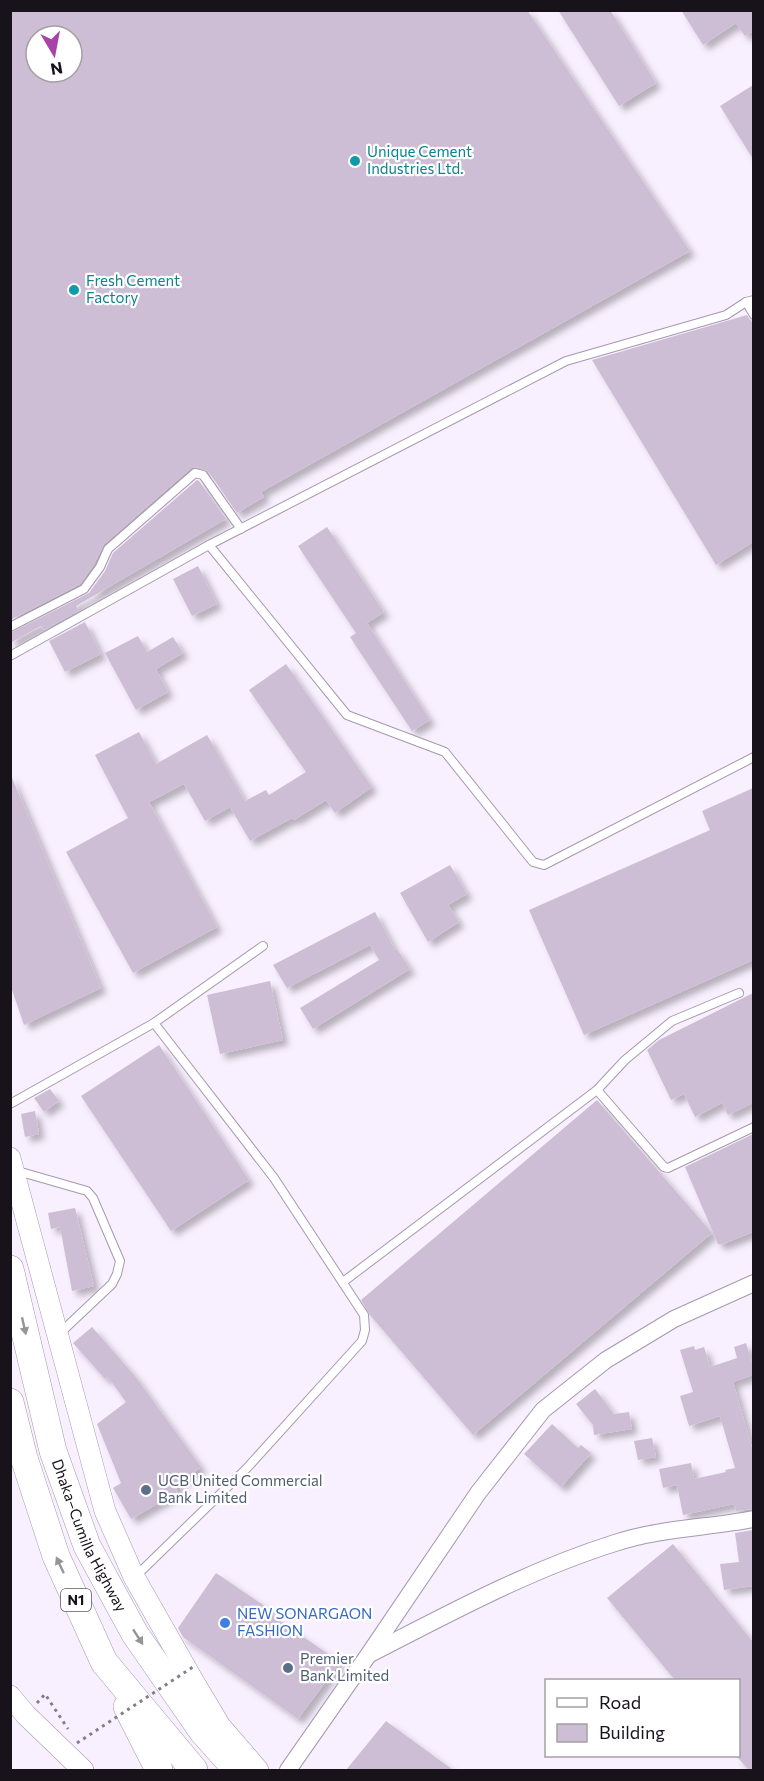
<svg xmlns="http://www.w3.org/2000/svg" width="764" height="1781" font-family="Commissioner,sans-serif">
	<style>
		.building { fill: #cdbed6; fill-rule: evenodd; filter: url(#shadow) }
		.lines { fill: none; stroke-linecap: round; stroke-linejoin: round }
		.service-casing { stroke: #a698af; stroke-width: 10 }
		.minor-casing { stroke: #a698af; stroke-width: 18 }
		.tertiary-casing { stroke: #a698af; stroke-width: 22 }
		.trunk-casing { stroke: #a698af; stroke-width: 28 }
		.path { stroke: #847d89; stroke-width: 3; stroke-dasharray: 3 4.5; stroke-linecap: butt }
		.service { stroke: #fff; stroke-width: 8 }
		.minor { stroke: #fff; stroke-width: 16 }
		.tertiary { stroke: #fff; stroke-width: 21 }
		.trunk { stroke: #fff; stroke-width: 27 }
		.path-bridge { stroke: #847d89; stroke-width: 3; stroke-dasharray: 3 4.5; stroke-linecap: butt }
		.oneway { fill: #979498 }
		.culture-dot { fill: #0f9aa8; stroke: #fff; stroke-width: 2 }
		.service-dot { fill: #5c6f8a; stroke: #fff; stroke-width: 2 }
		.shop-dot { fill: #3f7fe0; stroke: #fff; stroke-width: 2 }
		.labels { text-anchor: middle; stroke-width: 4.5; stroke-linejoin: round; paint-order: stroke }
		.shield { fill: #fff; stroke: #5d595f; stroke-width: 1.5 }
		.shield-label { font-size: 14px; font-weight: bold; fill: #18121b }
		.culture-label { font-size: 15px; fill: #0d838f; stroke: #fff; text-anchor: start }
		.service-label { font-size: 15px; fill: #4e5e75; stroke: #fff; text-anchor: start }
		.street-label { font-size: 15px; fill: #18121b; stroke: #fff }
		.shop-label { font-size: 15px; fill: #366cbe; stroke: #fff; text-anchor: start }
	</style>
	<defs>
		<filter id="shadow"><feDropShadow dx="5.5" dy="5.5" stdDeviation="3" flood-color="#0004"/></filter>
	</defs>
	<rect width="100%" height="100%" fill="#f9f0ff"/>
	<g class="building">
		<path d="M10,10H527L690,251L261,492L264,497L237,513L208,471L197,467L191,468L104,544L94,564L80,584L10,620ZM36,36H72V72H36Z"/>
		<path d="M558,10H610L656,83L619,106Z"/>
		<path d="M681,10H753V31L745,36L736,23L703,45Z"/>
		<path d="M753,85V159L720,106Z"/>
		<path d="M747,315L753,324V542L716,565L592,360Z"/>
		<path d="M197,480L199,481L226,519L76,606L79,610L44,630L41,626L10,643V633L89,593L105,571L113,553Z"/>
		<path d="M327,527L384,612L367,623L430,720L412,731L350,637L356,633L298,546Z"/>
		<path d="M198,566L217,604L192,616L173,579Z"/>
		<path d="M85,622L101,654L65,672L49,641Z"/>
		<path d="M138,636L147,652L173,637L183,653L156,669L168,692L136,710L105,653Z"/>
		<path d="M286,664L372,787L335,813L326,800L294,820L292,818L250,841L230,807L205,821L184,784L149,802L217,927L133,973L66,852L128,818L95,755L139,732L156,764L207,735L245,801L266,790L269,795L306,772L249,690Z"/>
		<path d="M10,773L101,988L24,1025L10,984Z"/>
		<path d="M753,788V960L584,1035L529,910L710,830L702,811Z"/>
		<path d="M450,865L467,894L448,905L459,922L428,942L400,893Z"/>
		<path d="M375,912L395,950L397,949L410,969L313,1029L300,1008L379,960L370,945L287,988L273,965Z"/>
		<path d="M270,981L283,1040L220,1054L207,995Z"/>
		<path d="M753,993V1103L728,1115L722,1103L695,1117L684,1094L671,1100L647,1050L659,1040Z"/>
		<path d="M159,1045L249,1180L171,1231L81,1096Z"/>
		<path d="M50,1089L59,1101L44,1112L34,1098Z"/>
		<path d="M597,1100L712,1233L473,1435L370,1315L361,1300Z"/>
		<path d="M35,1111L39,1134L25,1137L21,1114Z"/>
		<path d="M753,1134V1232L723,1244H718L685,1167Z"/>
		<path d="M75,1208L94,1286L72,1291L60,1227L51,1229L48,1213Z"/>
		<path d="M92,1327L135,1376L201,1467L175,1486L178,1492L131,1519L113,1488L121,1483L97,1424L126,1402L108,1377L105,1379L73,1343Z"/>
		<path d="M746,1343L753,1366V1375L733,1382L753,1451V1509L736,1511L734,1504L683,1515L677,1485L663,1488L659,1469L691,1463L694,1479L726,1472L725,1470L735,1468L720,1416L689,1426L680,1396L693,1392L680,1350L694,1346L695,1350L704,1347L710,1367L737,1358L734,1347Z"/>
		<path d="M595,1389L614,1414L629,1412L632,1429L594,1435L593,1425L576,1404Z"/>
		<path d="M552,1424L578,1448L581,1445L591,1453L561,1487L524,1454Z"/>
		<path d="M652,1438L656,1457L638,1460L634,1441Z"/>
		<path d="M753,1530V1586L724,1590L720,1564L739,1562L735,1533Z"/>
		<path d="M673,1544L753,1642V1770H749L738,1758V1680H675L607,1598Z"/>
		<path d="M216,1573L275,1613L273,1616L340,1662L298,1719L183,1637L178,1628Z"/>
		<path d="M386,1721L453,1770H346Z"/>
	</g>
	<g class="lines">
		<defs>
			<g id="service">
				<path d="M746,302L754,315"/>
				<path d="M209,545L347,715L445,752L533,862L544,865L754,757"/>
				<path d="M10,627L84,589L100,567L108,549L195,473L203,475L241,529"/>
				<path d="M10,656L209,545L566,361L726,315L746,302L754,300"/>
				<path d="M597,1090L664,1167L668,1168L754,1127"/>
				<path d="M10,1104L154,1023"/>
				<path d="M14,1170L87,1191L93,1198L120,1261L117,1274L112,1284L59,1334"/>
				<path d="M343,1282L597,1090L625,1060L672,1021L739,993"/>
				<path d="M135,1577L247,1468L362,1341L365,1330L364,1315L274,1178L154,1023L263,946"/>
			</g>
			<g id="minor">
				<path d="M370,1654C450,1613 529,1570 615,1543C660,1528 707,1528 754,1519"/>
				<path d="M288,1770L369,1654L478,1493L543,1410L606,1360L674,1319L754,1283"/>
			</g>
			<g id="tertiary">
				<path d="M10,1158L105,1511L134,1577L192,1679L220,1726L258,1770"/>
				<path d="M10,1696L26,1715L83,1770"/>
			</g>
			<g id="trunk">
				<path id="s1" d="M10,1269L53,1451L87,1546L135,1634L203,1732L237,1770"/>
				<path d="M10,1402L24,1458L56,1556L104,1662L194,1770"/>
				<path d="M127,1707L159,1770"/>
			</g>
		</defs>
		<use href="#service" class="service-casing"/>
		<use href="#minor" class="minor-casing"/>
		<use href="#tertiary" class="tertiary-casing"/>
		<use href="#trunk" class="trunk-casing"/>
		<path class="path" d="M37,1703L45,1694L68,1729"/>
		<use href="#service" class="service"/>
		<use href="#minor" class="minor"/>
		<use href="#tertiary" class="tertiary"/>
		<use href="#trunk" class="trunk"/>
		<path class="path-bridge" d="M77,1743L196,1665"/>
	</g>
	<defs><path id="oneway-solid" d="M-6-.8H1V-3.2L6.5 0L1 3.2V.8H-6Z" transform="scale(1.5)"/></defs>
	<g class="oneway">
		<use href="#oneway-solid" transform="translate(24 1326) rotate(77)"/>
		<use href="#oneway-solid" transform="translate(60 1565) rotate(-115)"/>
		<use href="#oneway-solid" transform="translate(138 1637) rotate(57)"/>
	</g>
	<g class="culture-dot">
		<circle cx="355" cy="161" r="6"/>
		<circle cx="74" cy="290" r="6"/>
	</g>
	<g class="service-dot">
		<circle cx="146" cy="1490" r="6"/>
		<circle cx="288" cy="1668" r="6"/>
	</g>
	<circle class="shop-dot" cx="225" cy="1623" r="6"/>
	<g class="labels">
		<rect class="shield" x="61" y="1589" width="30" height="22" rx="4.5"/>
		<g class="shield-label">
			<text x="76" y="1605">N1</text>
		</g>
		<g class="culture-label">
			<text x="367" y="157">Unique Cement<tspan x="367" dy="17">Industries Ltd.</tspan></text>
			<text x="86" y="286">Fresh Cement<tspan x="86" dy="17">Factory</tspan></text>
		</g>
		<g class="service-label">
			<text x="158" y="1486">UCB United Commercial<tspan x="158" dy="17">Bank Limited</tspan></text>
			<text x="300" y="1664">Premier<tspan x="300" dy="17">Bank Limited</tspan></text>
		</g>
		<g class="street-label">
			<text dy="5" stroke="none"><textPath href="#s1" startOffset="279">Dhaka–Cumilla Highway</textPath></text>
		</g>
		<g class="shop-label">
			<text x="237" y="1619">NEW SONARGAON<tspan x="237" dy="17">FASHION</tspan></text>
		</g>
	</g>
	<rect width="764" height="1781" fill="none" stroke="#18121b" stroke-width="24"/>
	<rect x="545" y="1679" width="195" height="78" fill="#ffffff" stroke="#a3a0a4" stroke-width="1.5"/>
	<rect x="557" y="1698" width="30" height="9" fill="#ffffff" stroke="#a3a0a4" stroke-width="1.5"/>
	<text x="599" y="1709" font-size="18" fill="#18121b">Road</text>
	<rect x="557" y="1724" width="30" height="18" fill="#cdbed6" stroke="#a3a0a4" stroke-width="1.5"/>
	<text x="599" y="1739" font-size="18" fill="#18121b">Building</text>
	<g transform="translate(54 54) rotate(170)"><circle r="28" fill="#ffffff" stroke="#a3a0a4" stroke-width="1.5"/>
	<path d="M0-4.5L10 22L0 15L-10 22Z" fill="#a943a7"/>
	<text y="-9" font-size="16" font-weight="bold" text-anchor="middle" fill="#18121b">N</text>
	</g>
</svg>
